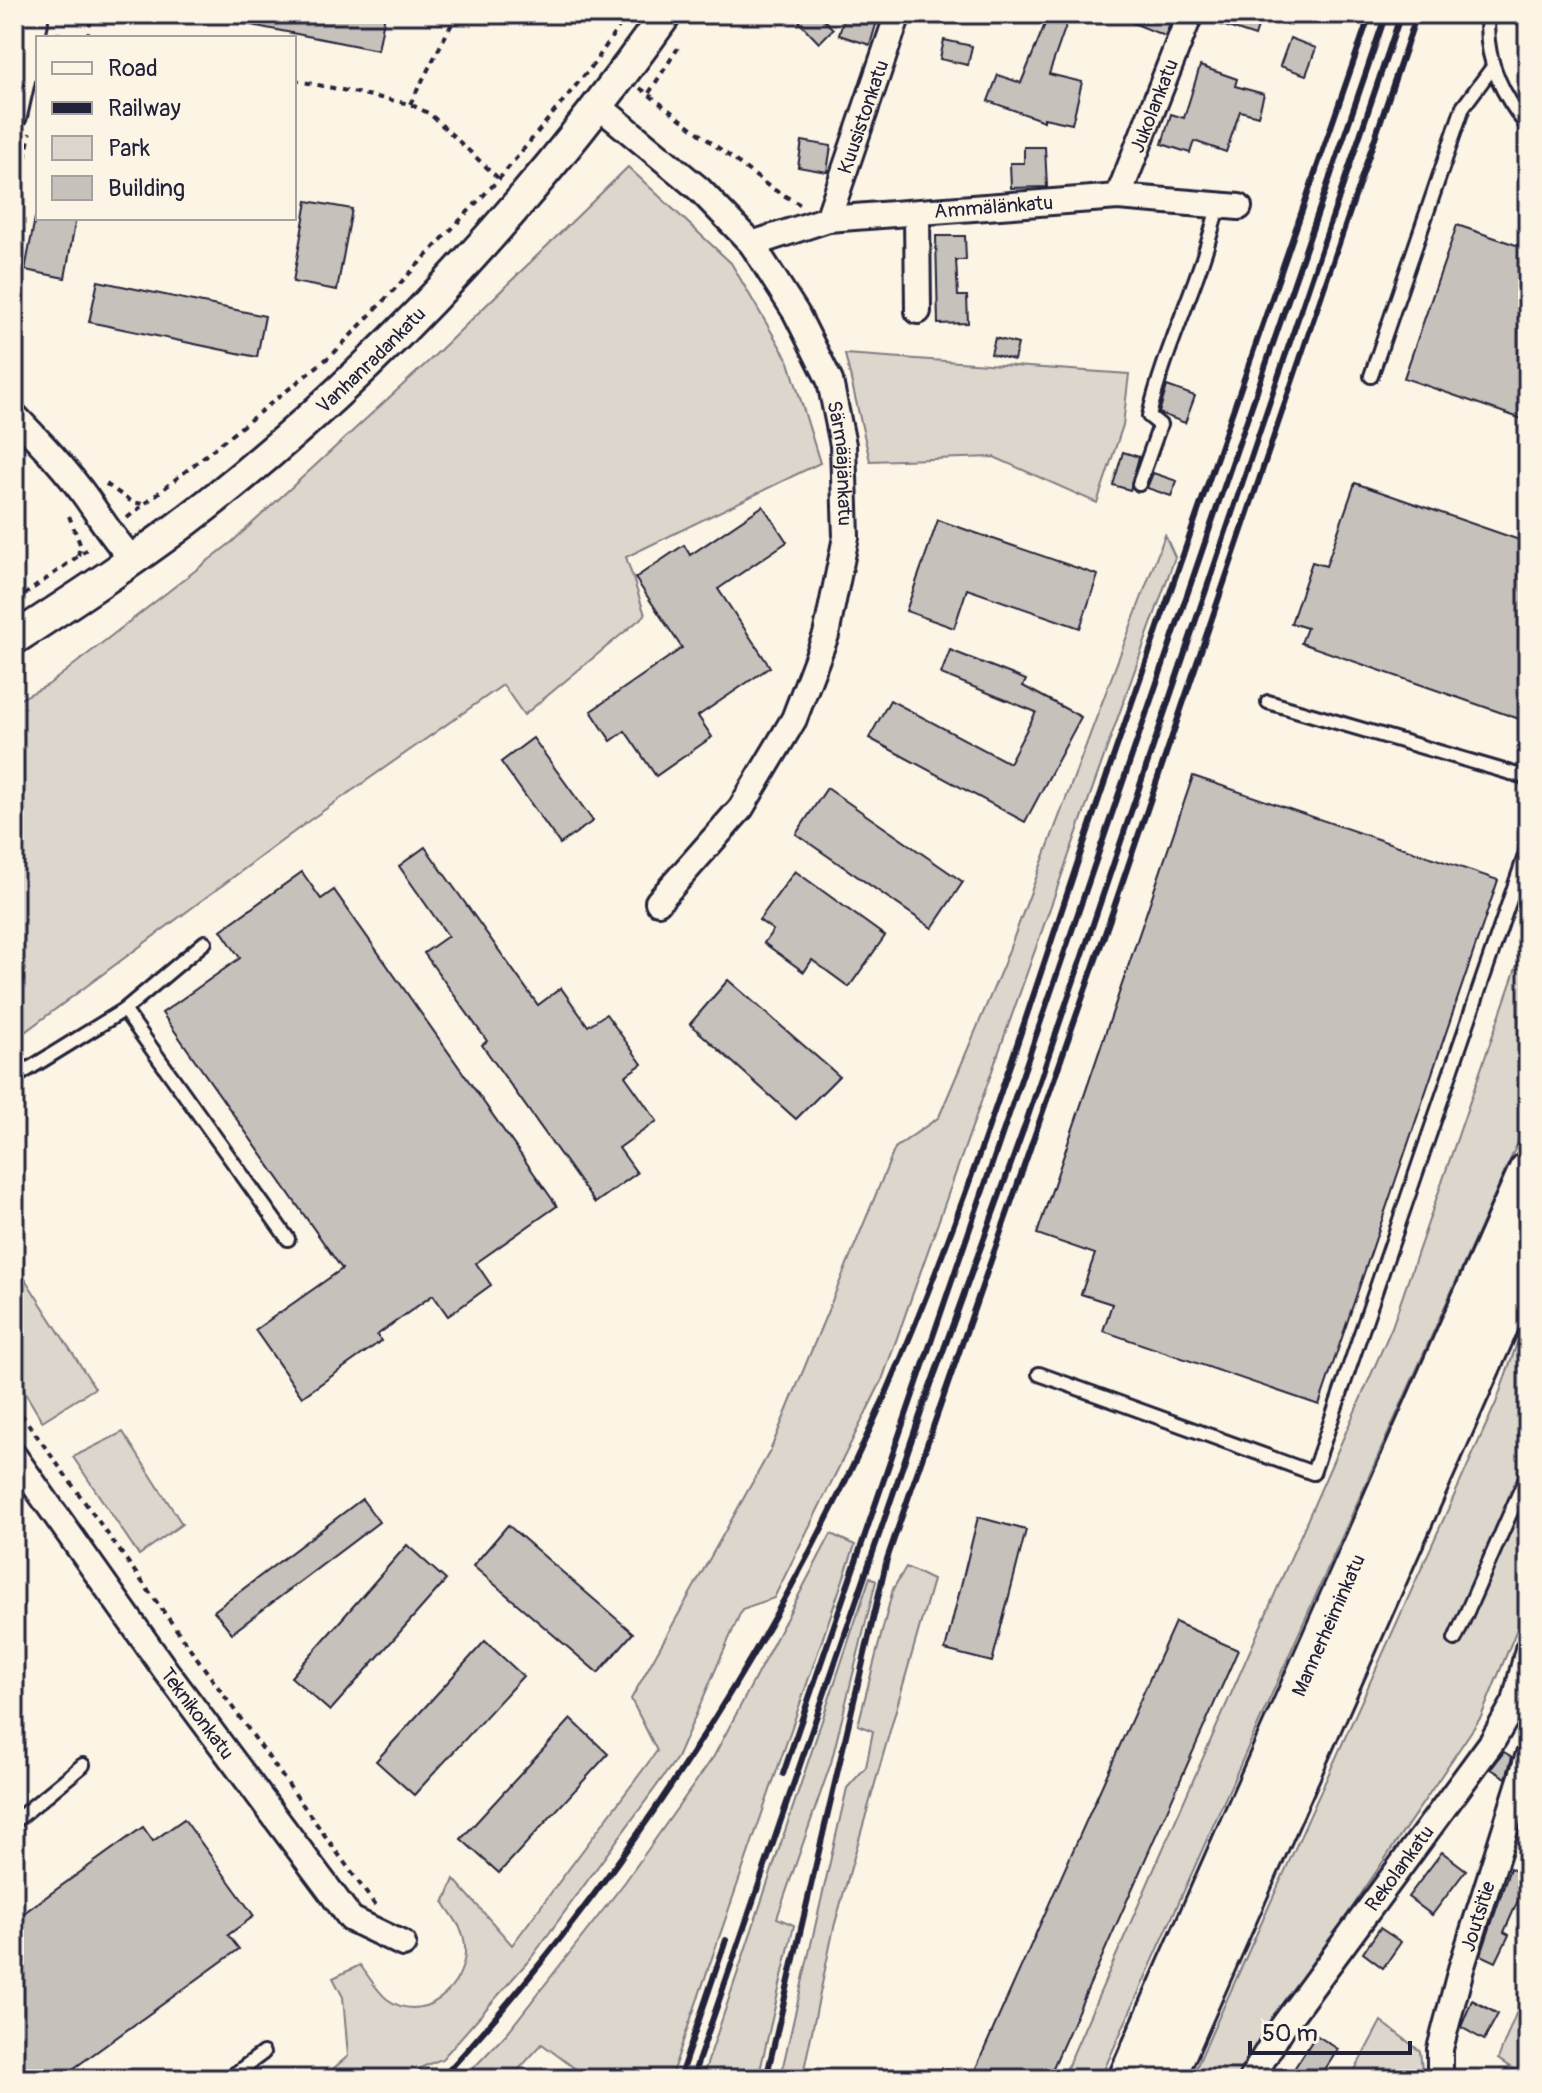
<svg xmlns="http://www.w3.org/2000/svg" width="1542" height="2093" font-family="Pangolin,sans-serif">
	<style>
		.green { fill: #dcd6cc; stroke: #7f7c84; stroke-width: 2 }
		.building { fill: #c6c1bb; stroke: #22223b; stroke-width: 2 }
		.lines { fill: none; stroke-linecap: round; stroke-linejoin: round }
		.service-casing { stroke: #22223b; stroke-width: 18 }
		.minor-casing { stroke: #22223b; stroke-width: 30 }
		.tertiary-casing { stroke: #22223b; stroke-width: 36 }
		.primary-casing { stroke: #22223b; stroke-width: 44 }
		.path { stroke: #22223b; stroke-width: 4; stroke-dasharray: 6 6; stroke-linecap: butt }
		.service { stroke: #fcf5e5; stroke-width: 12 }
		.minor { stroke: #fcf5e5; stroke-width: 24 }
		.tertiary { stroke: #fcf5e5; stroke-width: 30 }
		.primary { stroke: #fcf5e5; stroke-width: 38 }
		.rail { stroke: #22223b; stroke-width: 6 }
		.labels { text-anchor: middle; stroke-width: 6; stroke-linejoin: round; paint-order: stroke }
		.street-label { font-size: 20px; fill: #22223b; stroke: #fcf5e5 }
	</style>
	<rect width="100%" height="100%" fill="#fcf5e5"/>
	<filter id="ink" filterUnits="userSpaceOnUse"><feTurbulence type="fractalNoise" baseFrequency=".0125" numOctaves="2"/><feDisplacementMap in="SourceGraphic" scale="16" xChannelSelector="R" yChannelSelector="G"/><feConvolveMatrix kernelMatrix="1 2 1 2 8 2 1 2 1" color-interpolation-filters="sRGB"/></filter>
	<g filter="url(#ink)">
		<g class="green">
			<path d="M628,167L731,263L789,362L820,463L626,557L645,615L524,715L503,685L310,820L14,1040V702L48,685L232,542L430,360Z"/>
			<path d="M845,354L1129,374L1123,425L1097,503L994,457L870,461Z"/>
			<path d="M1165,535L1175,557L882,1380L774,1598L742,1609L677,1758L531,1958L442,2059L422,2067L410,2079H321L348,2056L343,1997L333,1978L360,1965C368,1975 377,1991 387,1999C428,2029 476,1977 463,1935C460,1924 450,1913 444,1903L454,1879L512,1945L657,1751L631,1699L770,1451L895,1148L939,1117L1003,966Z"/>
			<path d="M1528,933V1120L1100,2079H1062L1392,1327Z"/>
			<path d="M14,1262L95,1388L42,1421L14,1374Z"/>
			<path d="M1517,1343L1528,1351V1602L1481,1717L1236,2079H1191L1496,1403Z"/>
			<path d="M123,1432L182,1524L139,1555L73,1457Z"/>
			<path d="M831,1534L855,1545L670,2079H589L542,2044L510,2079H463L507,2033L625,1882L714,1756Z"/>
			<path d="M906,1567L933,1580L834,1927L802,2079H780L847,1788L866,1767L873,1731L858,1725L893,1589Z"/>
			<path d="M870,1577L876,1581L831,1763L777,1918L794,1925L758,2079H702Z"/>
			<path d="M1528,1983V2057L1519,2073L1498,2059Z"/>
			<path d="M1381,2021L1420,2051L1423,2079H1350Z"/>
		</g>
		<g class="building">
			<path d="M237,14H385L378,50L236,22Z"/>
			<path d="M807,14H818L833,29L819,43L799,22Z"/>
			<path d="M845,14H879L870,45L839,35Z"/>
			<path d="M1049,14H1070L1049,74L1082,82L1072,124L1044,118V121L988,101L998,75L1021,83Z"/>
			<path d="M1111,14H1162L1172,18L1165,36Z"/>
			<path d="M1205,14H1248L1261,18L1255,36L1204,19Z"/>
			<path d="M1290,38L1316,48L1306,75L1280,66Z"/>
			<path d="M944,40L972,46L968,65L940,59Z"/>
			<path d="M1200,66L1237,79L1235,86L1264,94L1258,116L1240,111L1226,152L1194,141L1190,153L1162,144L1171,114L1184,118Z"/>
			<path d="M802,141L831,146L827,172L798,167Z"/>
			<path d="M1024,147H1045L1047,187L1011,188L1010,163H1024Z"/>
			<path d="M307,201L352,209L337,290L293,282Z"/>
			<path d="M35,218H76L65,278L25,270Z"/>
			<path d="M1457,225L1528,249V421L1404,378Z"/>
			<path d="M936,236H965L966,260H956L958,296H967L968,323L938,324Z"/>
			<path d="M98,281L265,316L257,357L89,322Z"/>
			<path d="M995,338L1018,344L1014,360L991,354Z"/>
			<path d="M1167,386L1195,396L1185,423L1159,413Z"/>
			<path d="M1123,452L1139,457L1130,490L1113,485Z"/>
			<path d="M1153,473L1177,481L1171,496L1147,488Z"/>
			<path d="M1355,483L1528,543V722L1301,643L1307,628L1291,623L1312,562L1326,566Z"/>
			<path d="M763,506L787,542L718,589L770,667L698,716L712,737L656,776L625,731L611,741L591,711L682,648L635,578L684,545L690,555Z"/>
			<path d="M938,520L1098,575L1080,628L967,589L954,628L906,611Z"/>
			<path d="M950,650L1026,680L1023,686L1081,717L1025,822L869,738L890,700L1009,763L1036,712L941,674Z"/>
			<path d="M533,738L593,821L560,844L501,762Z"/>
			<path d="M1193,776L1498,880L1319,1405L1103,1331L1112,1304L1081,1294L1095,1254L1037,1234Z"/>
			<path d="M827,788L963,882L932,928L796,834Z"/>
			<path d="M425,847L538,1005L561,988L588,1026L606,1014L642,1064L625,1076L657,1121L619,1148L637,1173L595,1203L482,1045L487,1041L424,953L448,936L399,866Z"/>
			<path d="M795,871L885,936L849,987L812,960L804,972L764,943L773,930L759,920Z"/>
			<path d="M302,872L321,899L334,890L557,1206L476,1263L491,1285L448,1316L433,1295L377,1335L381,1341L302,1397L255,1330L342,1269L162,1013L240,958L221,930Z"/>
			<path d="M728,980L839,1076L796,1119L690,1024Z"/>
			<path d="M362,1499L379,1522L232,1633L214,1611Z"/>
			<path d="M978,1517L1026,1530L992,1662L945,1650Z"/>
			<path d="M508,1525L633,1633L598,1673L473,1566Z"/>
			<path d="M407,1545L446,1580L330,1711L291,1677Z"/>
			<path d="M1175,1622L1238,1650L1048,2079H971Z"/>
			<path d="M485,1641L523,1676L414,1795L376,1761Z"/>
			<path d="M571,1719L608,1754L499,1873L461,1839Z"/>
			<path d="M1504,1752L1512,1757L1506,1778L1491,1769Z"/>
			<path d="M184,1819L254,1916L228,1935L239,1949L59,2079H14V1920L143,1827L153,1841Z"/>
			<path d="M1442,1852L1466,1870L1432,1915L1408,1897Z"/>
			<path d="M1510,1868L1528,1878L1504,1932L1509,1935L1496,1962L1481,1955Z"/>
			<path d="M1380,1928L1401,1942L1383,1968L1363,1953Z"/>
			<path d="M1472,2000L1498,2014L1484,2040L1461,2027Z"/>
			<path d="M1316,2035L1338,2049L1319,2079H1302L1292,2072Z"/>
		</g>
		<g class="lines">
			<defs>
				<g id="service">
					<path d="M1488,14C1483,57 1501,94 1528,127"/>
					<path d="M1371,376L1463,107L1492,68"/>
					<path d="M1139,484L1160,425L1149,416C1166,343 1202,278 1218,205"/>
					<path d="M1268,702L1528,778"/>
					<path d="M124,1010L288,1239"/>
					<path d="M14,1078L124,1010L205,942"/>
					<path d="M1039,1374L1313,1473L1528,847"/>
					<path d="M1455,1639L1528,1473"/>
					<path d="M14,1822L83,1765"/>
					<path d="M228,2079L263,2053"/>
				</g>
				<g id="minor">
					<path id="s1" d="M600,107L699,189L752,244L796,313L830,381L843,445L846,537L826,635L794,719L741,808L658,902"/>
					<path d="M14,116L35,22"/>
					<path id="s2" d="M1118,197L1190,14"/>
					<path d="M917,214L918,311"/>
					<path id="s3" d="M828,219L898,14"/>
					<path id="s4" d="M752,244L828,219L1118,197L1239,207"/>
					<path d="M14,415C40,442 67,470 88,500C103,522 115,541 133,560"/>
					<path id="s5" d="M14,1456L166,1671L351,1919L403,1944"/>
					<path id="s6" d="M1251,2079L1283,2026L1492,1742L1515,1702L1528,1649"/>
					<path id="s7" d="M1440,2079V2049L1461,1969L1528,1757"/>
				</g>
				<g id="tertiary">
					<path id="s8" d="M14,639C80,596 146,553 208,504C385,364 536,197 666,14"/>
				</g>
				<g id="primary">
					<path id="s9" d="M1128,2079L1528,1172"/>
					<path d="M1165,2079L1528,1259"/>
				</g>
			</defs>
			<use href="#service" class="service-casing"/>
			<use href="#minor" class="minor-casing"/>
			<use href="#tertiary" class="tertiary-casing"/>
			<use href="#primary" class="primary-casing"/>
			<g class="path">
				<path d="M56,34L87,38"/>
				<path d="M87,38L92,14"/>
				<path d="M294,80L410,104L430,114L499,179"/>
				<path d="M640,88L771,188L801,205"/>
				<path d="M649,93L678,48"/>
				<path d="M410,104L457,14"/>
				<path d="M14,217L30,133"/>
				<path d="M106,484L132,502L143,504"/>
				<path d="M69,516L80,544L78,557"/>
				<path d="M127,518L334,353L499,179L596,61L627,14"/>
				<path d="M14,602L92,546"/>
				<path d="M1526,1117L1528,1112"/>
				<path d="M14,1404L375,1905"/>
			</g>
			<use href="#service" class="service"/>
			<use href="#minor" class="minor"/>
			<use href="#tertiary" class="tertiary"/>
			<use href="#primary" class="primary"/>
			<g class="rail">
				<path d="M783,1774L1386,14"/>
				<path d="M441,2079C627,1876 778,1640 888,1389C973,1193 1035,986 1104,784C1192,527 1283,271 1370,14"/>
				<path d="M679,2079L726,1940"/>
				<path d="M692,2079L925,1401L1024,1128L1401,14"/>
				<path d="M766,2079L887,1559L1111,916L1417,14"/>
			</g>
		</g>
	</g>
	<g class="labels">
		<g class="street-label">
			<text dy="7" stroke="none"><textPath href="#s2" startOffset="98">Jukolankatu</textPath></text>
			<text dy="7" stroke="none"><textPath href="#s3" startOffset="108">Kuusistonkatu</textPath></text>
			<text dy="7" stroke="none"><textPath href="#s4" startOffset="246">Ämmälänkatu</textPath></text>
			<text dy="7" stroke="none"><textPath href="#s8" startOffset="454">Vanhanradankatu</textPath></text>
			<text dy="7" stroke="none"><textPath href="#s1" startOffset="446">Särmääjänkatu</textPath></text>
			<text dy="7" stroke="none"><textPath href="#s9" startOffset="496">Mannerheiminkatu</textPath></text>
			<text dy="7" stroke="none"><textPath href="#s5" startOffset="316">Teknikonkatu</textPath></text>
			<text dy="7" stroke="none"><textPath href="#s6" startOffset="258">Rekolankatu</textPath></text>
			<text dy="7" stroke="none"><textPath href="#s7" startOffset="168">Joutsitie</textPath></text>
		</g>
	</g>
	<rect width="1542" height="2093" fill="none" stroke="#fcf5e5" stroke-width="48"/>
	<rect x="24" y="24" width="1494" height="2045" fill="none" stroke="#22223b" stroke-width="3" filter="url(#ink)"/>
	<rect x="36" y="36" width="260" height="184" fill="#fcf5e5" stroke="#a5a1a1" stroke-width="2"/>
	<rect x="52" y="62" width="40" height="12" fill="#fcf5e5" stroke="#a5a1a1" stroke-width="2"/>
	<text x="108" y="76" font-size="24" fill="#22223b">Road</text>
	<rect x="52" y="102" width="40" height="12" fill="#22223b" stroke="#a5a1a1" stroke-width="2"/>
	<text x="108" y="116" font-size="24" fill="#22223b">Railway</text>
	<rect x="52" y="136" width="40" height="24" fill="#dcd6cc" stroke="#a5a1a1" stroke-width="2"/>
	<text x="108" y="156" font-size="24" fill="#22223b">Park</text>
	<rect x="52" y="176" width="40" height="24" fill="#c6c1bb" stroke="#a5a1a1" stroke-width="2"/>
	<text x="108" y="196" font-size="24" fill="#22223b">Building</text>
	<path d="M1250 2041v12h160v-12" fill="none" stroke="#22223b" stroke-width="4"/>
	<text x="1262" y="2041" font-size="24" fill="#22223b" stroke="#fcf5e5" stroke-width="6" paint-order="stroke">50 m</text>
</svg>
